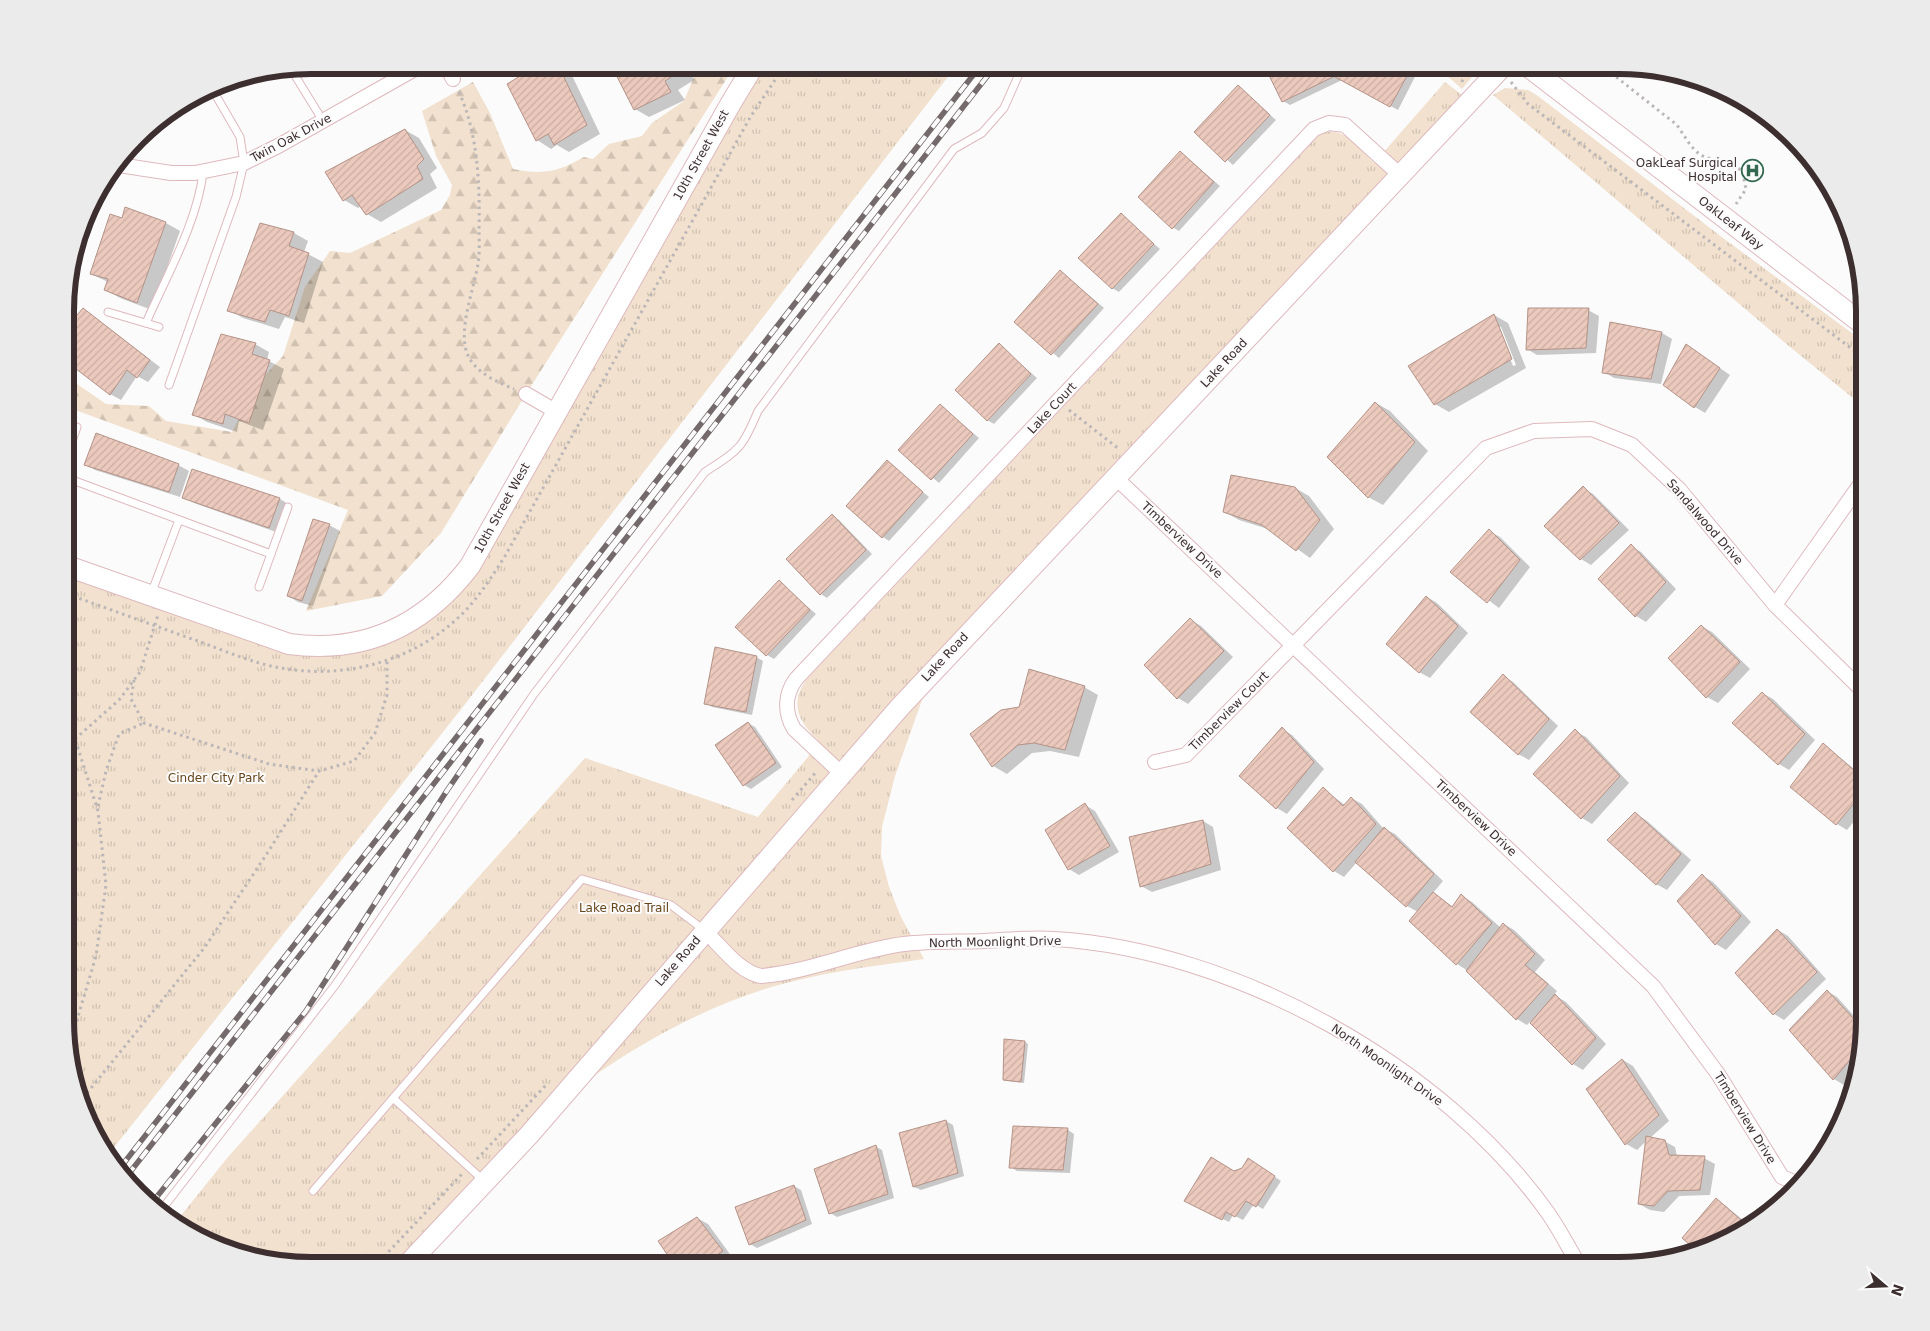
<svg xmlns="http://www.w3.org/2000/svg" width="1930" height="1331" font-family="'DejaVu Sans',sans-serif">
	<style>
		.forest { fill: url(#forest-firs) }
		.park { fill: url(#park-tufts) }
		.shadow { fill: #0003; fill-rule: evenodd }
		.building { fill: url(#building-hatch); stroke: #b49388 }
		.lines { fill: none; stroke-linecap: round; stroke-linejoin: round }
		.lane-casing { stroke: #deb9be; stroke-width: 9 }
		.street-casing { stroke: #deb9be; stroke-width: 16 }
		.secondary-casing { stroke: #deb9be; stroke-width: 22 }
		.path { stroke: #bbb6b7; stroke-width: 3; stroke-dasharray: 2.5 4; stroke-linecap: butt }
		.lane { stroke: #fff; stroke-width: 7 }
		.street { stroke: #fff; stroke-width: 14 }
		.secondary { stroke: #fff; stroke-width: 20 }
		.rail-casing { stroke: #756a6b; stroke-width: 5.5 }
		.rail { stroke: #fbfbfb; stroke-width: 4; stroke-dasharray: 11; stroke-linecap: butt }
		.labels { text-anchor: middle; stroke-width: 4; stroke-linejoin: round; paint-order: stroke }
		.street-label { font-size: 12px; fill: #3d2e30; stroke: #fbfbfb }
		.poi-label { font-size: 12px; fill: #3d2e30; stroke: #fbfbfb; text-anchor: end }
		.park-label { font-size: 12px; fill: #67461b; stroke: #fbfbfb }
		.rim { fill: none; stroke: #3d2e30; stroke-width: 6 }
	</style>
	<defs>
		<pattern id="forest-firs" width="22" height="20" patternUnits="userSpaceOnUse" patternTransform="scale(1.25)"><rect width="22" height="20" fill="#f1e1ce"/><path d="M5 1l3.5 6h-7zM16 11l3.5 6h-7z" fill="#d0c1b1"/></pattern>
		<pattern id="park-tufts" width="24" height="20" patternUnits="userSpaceOnUse" patternTransform="scale(1.25)"><rect width="24" height="20" fill="#f1e1ce"/><path d="M3 7l-1-3M5 7V3M7 7l1-3M15 17l-1-3M17 17v-4M19 17l1-3" fill="none" stroke="#d0c1b1"/></pattern>
		<pattern id="building-hatch" width="6" height="6" patternUnits="userSpaceOnUse" patternTransform="scale(1.25)"><rect width="6" height="6" fill="#ecc9bd"/><path d="M-1 1l2-2M0 6l6-6M5 7l2-2" fill="none" stroke="#cbada3"/></pattern>
	</defs>
	<rect width="100%" height="100%" fill="#fbfbfb"/>
	<path class="forest" d="M699,65H706L729,75L526,394L441,533L382,596L306,611L348,510L67,407V377L106,404L149,406L166,421L232,432L257,384L283,356L305,287L330,251L350,253L441,210L450,195L452,185L436,156L422,111L473,82L490,113L513,169C543,175 558,172 584,157L593,159L609,144L642,136L652,123L684,101Z"/>
	<g class="park">
		<path d="M757,65H957L466,703L108,1155L98,1143L67,1052V566L274,640L342,645L448,593Z"/>
		<path d="M1435,65H1482L1462,89Z"/>
		<path d="M1445,82L1470,101L941,675L922,700L895,776L882,827L881,856L889,887L901,917L924,959C872,966 818,973 768,988C707,1007 647,1039 595,1075L581,1062L523,1129L394,1266L295,1265L231,1253L175,1223L228,1157L585,758L758,817L808,757L818,740C798,722 789,703 807,679L1318,136C1341,121 1360,149 1374,163Z"/>
		<path d="M1505,88L1528,90L1538,96L1723,238L1864,342V407L1790,347L1493,95Z"/>
	</g>
	<g class="shadow">
		<path d="M523,65H567L600,134L569,152L557,145L551,149L537,140L509,84L522,77Z"/>
		<path d="M613,65H687L694,80L678,90L685,100L649,117L635,109Z"/>
		<path d="M1266,65H1334L1338,75L1412,65L1419,69L1398,110L1342,80L1290,105L1283,101Z"/>
		<path d="M1239,87L1276,120L1233,165L1196,132Z"/>
		<path d="M405,130L419,138L437,168L430,174L437,188L381,222L367,214L362,206L358,208L344,200Z"/>
		<path d="M1180,152L1220,186L1179,231L1172,227Z"/>
		<path d="M90,202L100,208L89,237L80,236Z"/>
		<path d="M126,209L166,223L180,231L152,310L120,298L106,290L108,282L91,274L123,219Z"/>
		<path d="M1121,215L1160,249L1119,292L1112,288Z"/>
		<path d="M294,233L308,241L304,252L323,262L304,323L285,317L279,329L243,318L229,310Z"/>
		<path d="M1060,271L1104,308L1059,358L1016,322Z"/>
		<path d="M83,310L160,367L148,382L137,376L121,400L110,394Z"/>
		<path d="M1588,310L1599,316L1596,353L1537,355L1527,349Z"/>
		<path d="M1494,315L1508,323L1526,368L1449,412L1435,404ZM1498,327H1501L1516,365L1513,366Z"/>
		<path d="M1662,333L1672,339L1661,384L1614,378L1604,372Z"/>
		<path d="M255,344L269,352L267,360L284,369L263,430L239,421L237,432L207,422L193,414Z"/>
		<path d="M999,345L1037,378L994,424L987,420Z"/>
		<path d="M1687,345L1730,375L1705,413L1695,407Z"/>
		<path d="M1376,403L1390,411L1428,451L1383,505L1368,497Z"/>
		<path d="M940,405L979,438L939,483L900,450Z"/>
		<path d="M67,429L70,430L67,440Z"/>
		<path d="M887,462L929,497L889,541L883,537Z"/>
		<path d="M85,464L178,465L189,471L180,497L95,470Z"/>
		<path d="M193,470L280,499L290,505L279,533L194,503L184,497Z"/>
		<path d="M1295,488L1309,496L1334,529L1310,558L1271,530L1239,520L1225,512Z"/>
		<path d="M1583,488L1593,494L1629,530L1591,565L1581,559L1545,526Z"/>
		<path d="M832,516L839,520L872,554L827,598L821,594Z"/>
		<path d="M329,525L340,531L313,606L298,602L288,596Z"/>
		<path d="M1489,531L1500,537L1530,567L1499,608L1451,572Z"/>
		<path d="M1631,546L1641,552L1676,589L1646,622L1636,616L1600,579Z"/>
		<path d="M779,582L816,614L774,659L767,655Z"/>
		<path d="M1427,597L1437,603L1468,633L1430,678L1419,672Z"/>
		<path d="M1191,620L1201,626L1233,657L1188,704L1178,698Z"/>
		<path d="M1701,626L1712,632L1750,669L1718,703L1707,697L1670,658Z"/>
		<path d="M756,657L763,661L752,715L712,707L706,703Z"/>
		<path d="M1503,676L1513,682L1558,726L1529,760L1518,754Z"/>
		<path d="M1084,687L1098,695L1079,757L1050,751L1032,753L1007,774L993,766L971,734Z"/>
		<path d="M1762,693L1773,699L1815,740L1789,770L1779,764L1734,723Z"/>
		<path d="M748,723L755,727L782,767L751,789L744,785Z"/>
		<path d="M1282,729L1292,735L1324,769L1287,814L1277,808L1241,776Z"/>
		<path d="M1575,731L1586,737L1629,783L1592,824L1582,818Z"/>
		<path d="M1823,744L1864,777V809L1847,830L1837,824Z"/>
		<path d="M1323,789L1345,805L1351,798L1362,804L1383,828L1395,834L1443,881L1433,893L1453,907L1462,896L1472,902L1501,928L1504,924L1514,930L1545,960L1535,972L1557,991L1554,995L1566,1002L1606,1044L1583,1070L1573,1064L1531,1021L1527,1025L1517,1019L1468,971L1457,964L1411,921L1418,912L1407,906L1357,862L1344,877L1334,871Z"/>
		<path d="M1085,805L1095,811L1119,852L1079,875L1069,869Z"/>
		<path d="M1635,814L1646,820L1691,860L1667,890L1656,884Z"/>
		<path d="M1203,821L1213,827L1221,870L1152,892L1141,886Z"/>
		<path d="M1703,876L1713,882L1751,922L1726,950L1716,944Z"/>
		<path d="M1778,930L1788,936L1826,979L1784,1020L1774,1014L1736,973Z"/>
		<path d="M1827,991L1837,997L1864,1027L1858,1069L1844,1085L1834,1079L1791,1030Z"/>
		<path d="M1025,1042L1028,1044L1024,1083L1007,1081L1004,1079Z"/>
		<path d="M1623,1060L1633,1066L1669,1121L1650,1138L1664,1141L1675,1147L1677,1156L1704,1158L1715,1164L1710,1195L1679,1196L1664,1212L1650,1210L1639,1204L1646,1141L1637,1150L1626,1144Z"/>
		<path d="M946,1121L953,1125L964,1176L921,1190L914,1187Z"/>
		<path d="M1068,1130L1074,1134L1070,1173L1017,1171L1011,1167Z"/>
		<path d="M875,1146L882,1150L894,1198L837,1217L830,1213Z"/>
		<path d="M1255,1163L1281,1181L1263,1209L1254,1204L1243,1220L1233,1215L1229,1222L1192,1204L1234,1173Z"/>
		<path d="M794,1186L801,1190L812,1224L757,1248L750,1244L736,1208Z"/>
		<path d="M1716,1200L1726,1206L1750,1226L1728,1241Z"/>
		<path d="M697,1218L708,1224L732,1257L721,1266H676Z"/>
	</g>
	<g class="building">
		<path d="M520,65H558L587,125L554,145L548,134L536,141L507,84L520,76L518,66Z"/>
		<path d="M611,65H677L680,71L665,81L671,92L634,110Z"/>
		<path d="M1264,65H1329L1335,76L1282,102Z"/>
		<path d="M1342,65H1413L1390,107L1335,77Z"/>
		<path d="M1238,85L1270,115L1225,162L1194,132Z"/>
		<path d="M405,129L424,159L417,166L423,179L366,215L352,195L343,201L325,172Z"/>
		<path d="M1180,151L1214,182L1172,229L1138,197Z"/>
		<path d="M125,207L166,222L137,303L104,290L108,279L90,274L110,214L122,218Z"/>
		<path d="M1121,213L1154,244L1112,289L1078,258Z"/>
		<path d="M260,223L294,232L289,246L309,253L289,316L270,310L265,322L227,311Z"/>
		<path d="M1060,270L1098,304L1051,355L1014,322Z"/>
		<path d="M83,308L150,360L137,378L127,370L110,395L67,362V327Z"/>
		<path d="M1528,308H1589L1586,348L1526,350Z"/>
		<path d="M1494,314L1512,359L1434,405L1408,366Z"/>
		<path d="M1610,322L1662,332L1651,379L1602,373Z"/>
		<path d="M221,334L256,343L252,354L270,360L249,423L225,414L223,424L192,415Z"/>
		<path d="M999,343L1031,374L987,421L955,390Z"/>
		<path d="M1686,344L1720,368L1694,408L1663,385Z"/>
		<path d="M1375,402L1415,442L1368,498L1327,457Z"/>
		<path d="M940,404L973,434L931,480L898,450Z"/>
		<path d="M96,433L179,464L169,492L84,465Z"/>
		<path d="M887,460L923,492L882,538L846,506Z"/>
		<path d="M192,469L280,498L269,528L182,498Z"/>
		<path d="M1231,475L1295,487L1320,520L1296,551L1262,525L1223,512Z"/>
		<path d="M1583,486L1619,523L1580,560L1544,526Z"/>
		<path d="M832,514L866,550L820,595L786,559Z"/>
		<path d="M313,519L330,524L302,601L287,596Z"/>
		<path d="M1489,529L1520,560L1487,603L1450,572Z"/>
		<path d="M1631,544L1666,582L1635,617L1598,579Z"/>
		<path d="M779,580L810,610L766,656L735,627Z"/>
		<path d="M1426,596L1458,626L1419,673L1386,644Z"/>
		<path d="M1190,618L1224,651L1177,699L1144,665Z"/>
		<path d="M1701,625L1740,662L1706,698L1668,658Z"/>
		<path d="M715,647L757,656L746,712L704,704Z"/>
		<path d="M1029,669L1085,686L1065,750L1034,743L1018,745L992,767L970,734L1001,710L1019,707Z"/>
		<path d="M1503,674L1549,719L1518,755L1470,712Z"/>
		<path d="M1762,692L1805,734L1778,765L1732,723Z"/>
		<path d="M748,722L776,763L743,786L715,745Z"/>
		<path d="M1282,727L1314,762L1276,809L1239,776Z"/>
		<path d="M1575,729L1620,776L1581,819L1533,774Z"/>
		<path d="M1823,743L1864,779V791L1836,825L1790,787Z"/>
		<path d="M1323,787L1343,806L1351,797L1376,824L1333,872L1287,828Z"/>
		<path d="M1085,803L1110,846L1068,870L1045,830Z"/>
		<path d="M1635,812L1681,854L1656,885L1607,840Z"/>
		<path d="M1203,820L1211,864L1140,887L1129,837Z"/>
		<path d="M1384,827L1434,874L1406,907L1355,862Z"/>
		<path d="M1702,874L1741,916L1715,945L1677,901Z"/>
		<path d="M1433,892L1452,907L1461,894L1492,923L1456,965L1409,921Z"/>
		<path d="M1503,923L1535,954L1525,965L1548,984L1516,1020L1466,971Z"/>
		<path d="M1777,929L1817,972L1773,1015L1735,973Z"/>
		<path d="M1827,990L1864,1030L1863,1045L1833,1080L1789,1030Z"/>
		<path d="M1555,994L1596,1038L1572,1065L1530,1023Z"/>
		<path d="M1004,1039L1025,1041L1021,1082L1003,1080Z"/>
		<path d="M1622,1059L1659,1115L1625,1145L1586,1089Z"/>
		<path d="M946,1120L958,1173L913,1187L899,1133Z"/>
		<path d="M1013,1126L1068,1128L1063,1170L1009,1168Z"/>
		<path d="M1646,1136L1665,1140L1669,1155L1705,1156L1700,1190L1668,1191L1654,1206L1638,1204Z"/>
		<path d="M876,1145L888,1194L829,1214L814,1169Z"/>
		<path d="M1211,1157L1234,1171L1242,1168L1248,1158L1275,1176L1256,1207L1246,1201L1235,1217L1226,1212L1222,1220L1184,1201Z"/>
		<path d="M794,1185L806,1220L749,1245L735,1207Z"/>
		<path d="M1716,1198L1749,1227L1728,1241L1698,1252L1682,1238Z"/>
		<path d="M697,1217L723,1251L703,1266H675L658,1241Z"/>
		<path d="M1323,1259L1329,1266H1318Z"/>
	</g>
	<g class="lines">
		<defs>
			<g id="lane">
				<path d="M291,69L323,121"/>
				<path d="M108,312L159,327"/>
				<path d="M146,323C166,277 198,221 203,172"/>
				<path d="M169,385L236,197L244,163L240,137L211,87"/>
				<path d="M67,455L77,427"/>
				<path d="M67,478L271,554"/>
				<path d="M259,587L288,507"/>
				<path d="M151,594L179,520"/>
				<path d="M393,1098L483,1180"/>
				<path d="M313,1191L582,879L671,905L704,930"/>
				<path d="M159,1213L336,984L534,694L705,472C740,449 742,449 758,411L954,149L982,133L1004,108L1023,65"/>
			</g>
			<g id="street">
				<path d="M446,65L453,79"/>
				<path d="M119,165L171,173H195L244,163L280,145L422,65"/>
				<path d="M526,394L557,412"/>
				<path d="M1116,478L1653,986L1718,1074L1782,1177L1801,1185"/>
				<path d="M1775,605L1864,479"/>
				<path d="M1155,762L1186,755L1486,448L1534,431L1592,429L1632,445L1679,489L1775,605L1864,692"/>
				<path d="M841,773L794,729C784,712 785,694 796,679L1314,129L1329,123L1345,125L1400,175"/>
				<path d="M705,931C721,946 739,972 761,976C810,972 856,950 904,944C930,941 958,942 984,941C1007,940 1032,937 1055,939C1235,950 1444,1066 1548,1213C1560,1230 1569,1249 1580,1266"/>
			</g>
			<g id="secondary">
				<path d="M1526,65L1864,325"/>
				<path d="M67,566L289,644C364,654 424,626 470,566L731,103L754,65"/>
				<path d="M406,1266L529,1135L900,707L1504,65"/>
			</g>
		</defs>
		<use href="#lane" class="lane-casing"/>
		<use href="#street" class="street-casing"/>
		<use href="#secondary" class="secondary-casing"/>
		<g class="path">
			<path d="M1601,65L1677,125L1691,146L1700,155L1742,170L1746,189L1736,204"/>
			<path d="M1462,82L1466,65"/>
			<path d="M1511,82L1528,104L1864,358"/>
			<path d="M459,92C478,134 480,184 479,230C479,241 480,253 478,264C474,289 458,329 467,353C474,372 497,382 514,389"/>
			<path d="M1069,410L1119,449"/>
			<path d="M67,594C109,609 150,624 192,639C221,649 251,663 281,668C347,680 418,660 465,611C481,594 493,575 505,556L751,116L785,65"/>
			<path d="M134,680L131,699L144,723L269,764L319,771L354,761L375,733L387,695V661"/>
			<path d="M67,731L75,739L98,811L106,885L96,956L77,1020L67,1040"/>
			<path d="M75,739L119,700L140,672L158,615"/>
			<path d="M792,800L817,771"/>
			<path d="M98,806L106,771L119,734L144,723"/>
			<path d="M83,1098L205,947L268,852L319,771"/>
			<path d="M477,1159L546,1085"/>
			<path d="M375,1266L462,1174"/>
		</g>
		<use href="#lane" class="lane"/>
		<use href="#street" class="street"/>
		<use href="#secondary" class="secondary"/>
		<defs>
			<g id="rail">
				<path d="M120,1168L981,65"/>
				<path d="M127,1176L996,65"/>
				<path d="M151,1204L306,1011L446,792L481,741"/>
			</g>
		</defs>
		<use href="#rail" class="rail-casing"/>
		<use href="#rail" class="rail"/>
	</g>
	<defs>
		<symbol id="hospital-ring" viewBox="-11 -11 22 22"><circle r="9.5" fill="#fbfbfb" stroke="#326950" stroke-width="1.5"/><path d="M-5-5h3v3.5h4V-5h3V5h-3V1.5h-4V5h-3Z" fill="#326950"/></symbol>
	</defs>
	<g fill-rule="evenodd">
		<use href="#hospital-ring" x="1740" y="158" width="25" height="25"/>
	</g>
	<g class="labels">
		<g class="street-label">
			<text transform="translate(291 138) rotate(-28)" y="4">Twin Oak Drive</text>
			<text transform="translate(701 155) rotate(-61)" y="4">10th Street West</text>
			<text transform="translate(1731 223) rotate(38)" y="4">OakLeaf Way</text>
			<text transform="translate(1224 363) rotate(-47)" y="4">Lake Road</text>
			<text transform="translate(1052 408) rotate(-47)" y="4">Lake Court</text>
			<text transform="translate(502 508) rotate(-61)" y="4">10th Street West</text>
			<text transform="translate(1705 522) rotate(49)" y="4">Sandalwood Drive</text>
			<text transform="translate(1182 540) rotate(43)" y="4">Timberview Drive</text>
			<text transform="translate(945 657) rotate(-47)" y="4">Lake Road</text>
			<text transform="translate(1229 711) rotate(-45)" y="4">Timberview Court</text>
			<text transform="translate(1476 818) rotate(43)" y="4">Timberview Drive</text>
			<text transform="translate(995 942) rotate(-1)" y="4">North Moonlight Drive</text>
			<text transform="translate(678 961) rotate(-49)" y="4">Lake Road</text>
			<text transform="translate(1387 1065) rotate(35)" y="4">North Moonlight Drive</text>
			<text transform="translate(1745 1118) rotate(58)" y="4">Timberview Drive</text>
		</g>
		<g class="poi-label">
			<text x="1737" y="167">OakLeaf Surgical<tspan x="1737" dy="14">Hospital</tspan></text>
		</g>
		<g class="park-label">
			<text x="216" y="782">Cinder City Park</text>
			<text x="624" y="912">Lake Road Trail</text>
		</g>
	</g>
	<path d="M0 0H1930V1331H0ZM311 74H1619A237 237 0 0 1 1856 311V1020A237 237 0 0 1 1619 1257H311A237 237 0 0 1 74 1020V311A237 237 0 0 1 311 74Z" fill="#ecebeb" fill-rule="evenodd"/>
	<path class="rim" d="M311 74H1619A237 237 0 0 1 1856 311V1020A237 237 0 0 1 1619 1257H311A237 237 0 0 1 74 1020V311A237 237 0 0 1 311 74Z"/>
	<g transform="translate(1885 1286) rotate(109)" stroke="#fbfbfb" stroke-width="4" paint-order="stroke">
	<path d="M0-4L9 19L0 12L-9 19Z" fill="#3d2e30"/>
	<text y="-8" font-size="14" font-weight="bold" text-anchor="middle" fill="#3d2e30">N</text>
	</g>
</svg>
